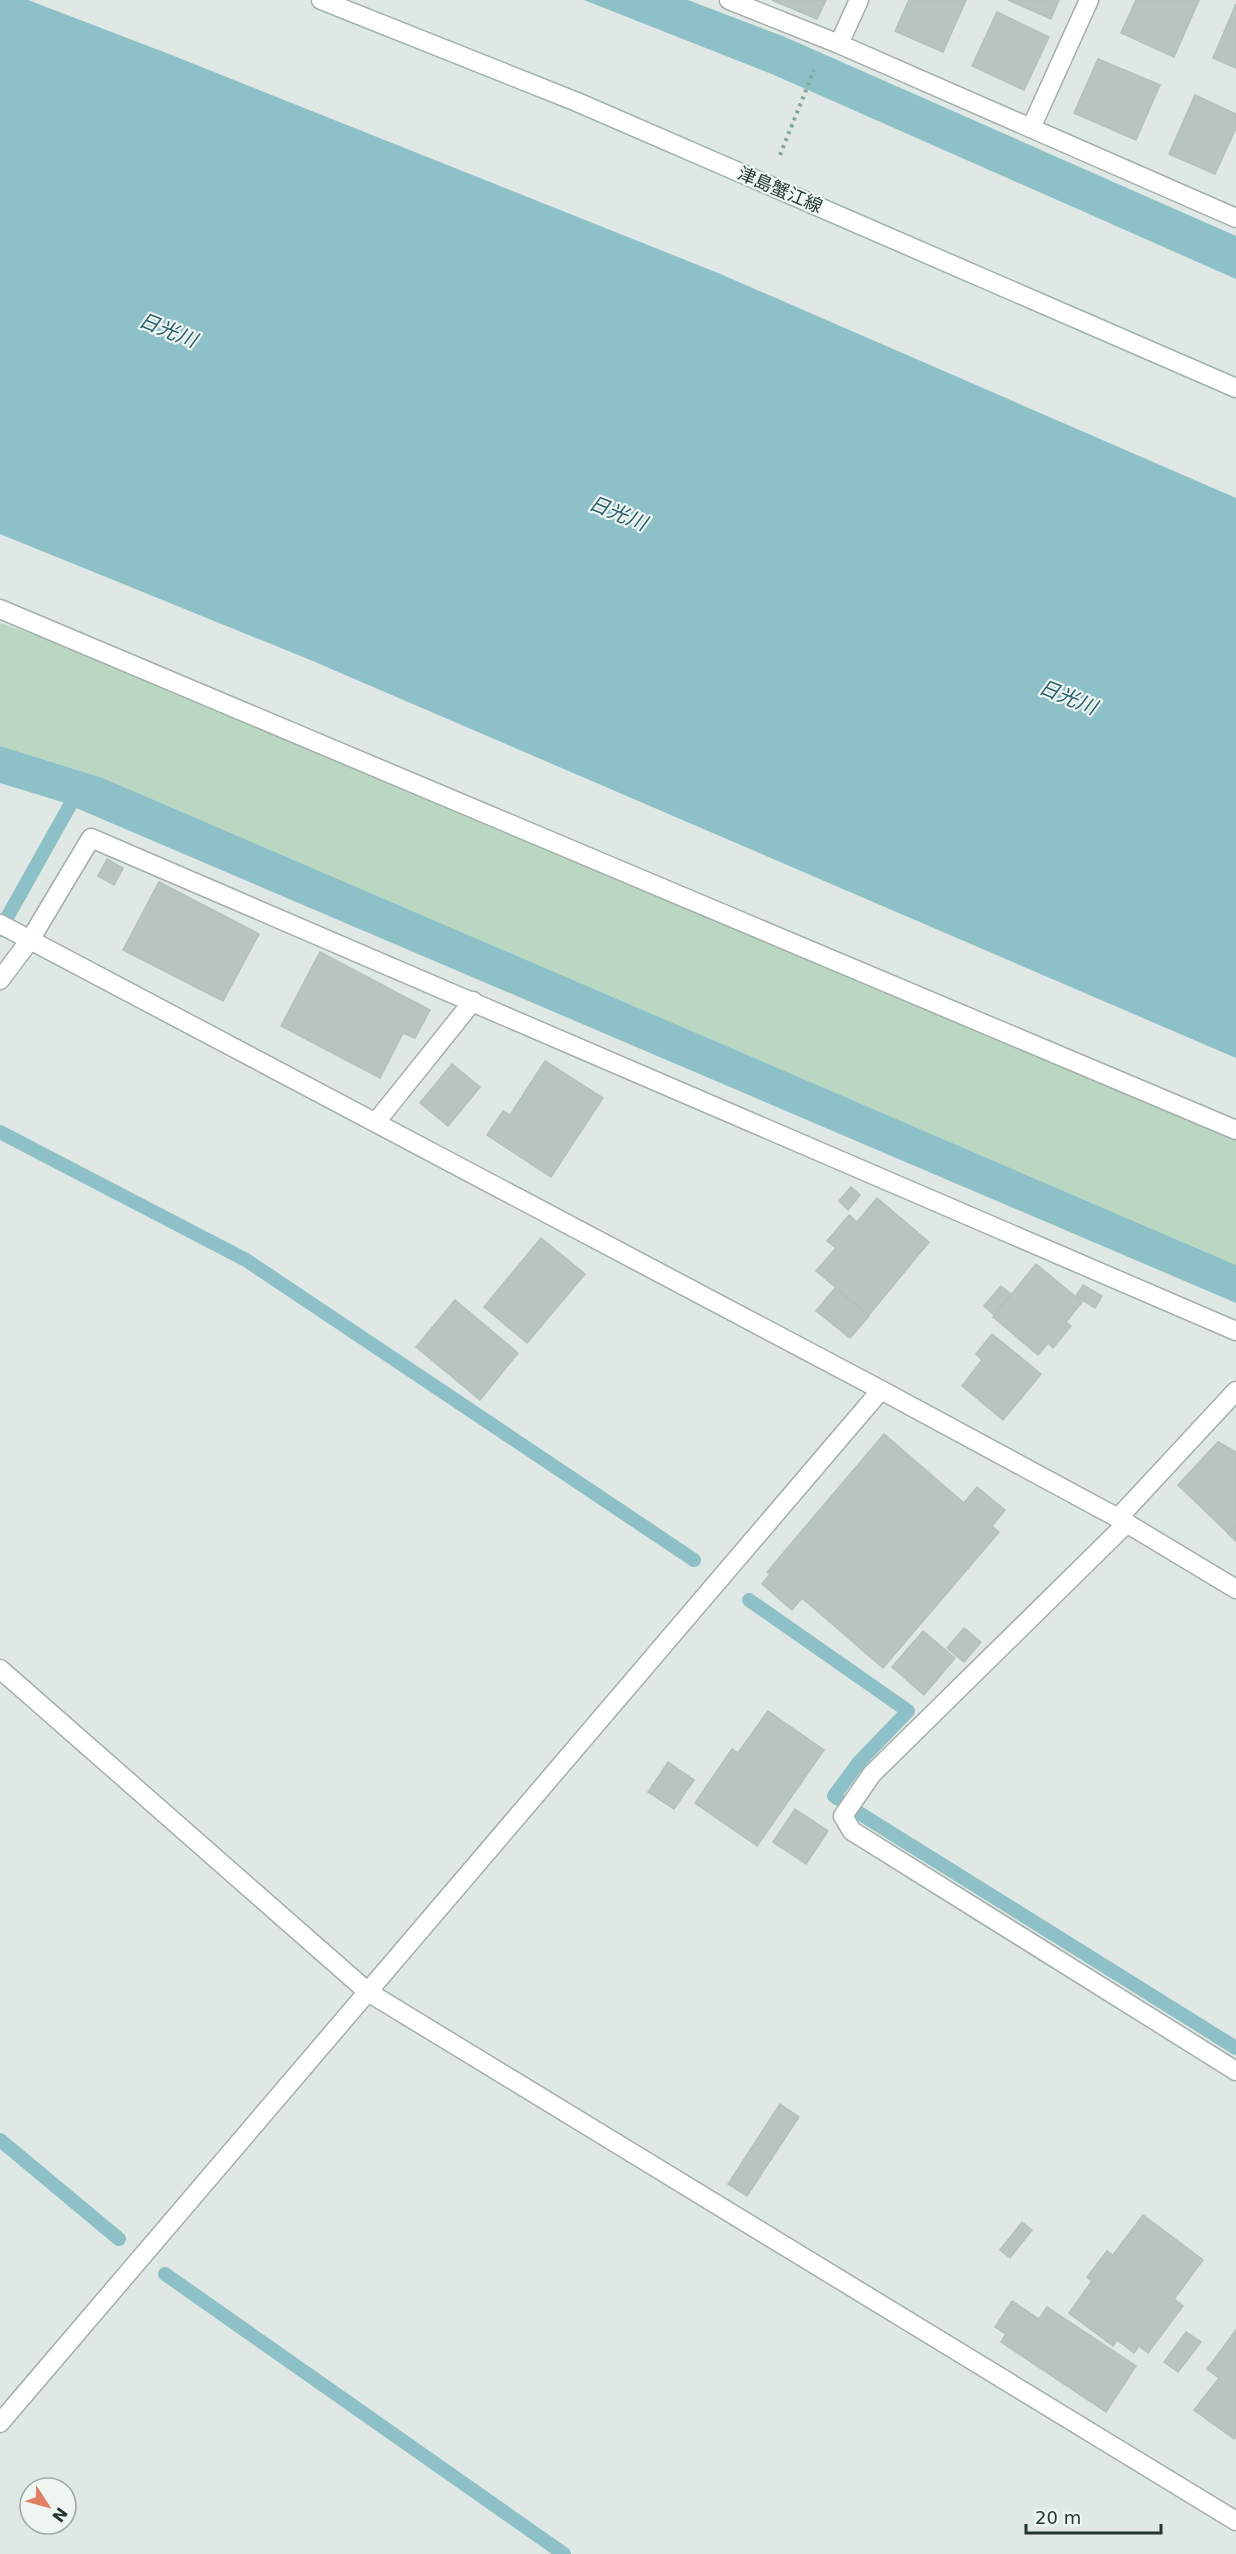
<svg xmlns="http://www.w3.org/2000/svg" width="1236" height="2554" font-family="'DejaVu Sans','Noto Sans JP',sans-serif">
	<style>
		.green { fill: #bad7c1 }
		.water { fill: #8dc0c7 }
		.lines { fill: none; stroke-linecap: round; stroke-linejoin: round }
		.stream { stroke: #8dc0c7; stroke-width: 14 }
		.building { fill: #b8c5bf; stroke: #b2c1ba; stroke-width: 1.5 }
		.minor-casing { stroke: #a3afaa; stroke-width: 21 }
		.tertiary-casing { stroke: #a3afaa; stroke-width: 21 }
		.secondary-casing { stroke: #a0b2ab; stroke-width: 21 }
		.path { stroke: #83a89b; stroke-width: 4; stroke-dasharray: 3 4.5; stroke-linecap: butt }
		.minor { stroke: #fff; stroke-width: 18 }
		.tertiary { stroke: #fff; stroke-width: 18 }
		.secondary { stroke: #fff; stroke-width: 18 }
		.labels { text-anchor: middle; stroke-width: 4.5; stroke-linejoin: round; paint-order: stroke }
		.street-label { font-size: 18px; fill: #223630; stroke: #eff5f2 }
		.water-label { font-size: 20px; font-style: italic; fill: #24606a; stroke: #eff5f2 }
	</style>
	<rect width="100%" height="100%" fill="#dfe8e4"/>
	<path class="green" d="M0,623L64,645L1236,1140V1265L103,778L0,746Z"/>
	<g class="water">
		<path d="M0,0H28L169,54L718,273L1236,498V1058L308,659L0,534Z"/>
		<path d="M584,0H688L785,37L1236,236V279L774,75Z"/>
		<path d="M0,746L103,778L1236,1265V1303L62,802L0,783Z"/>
	</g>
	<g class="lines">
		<g class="stream">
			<path d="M0,930L78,791"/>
			<path d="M0,1132L246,1260L694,1560"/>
			<path d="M749,1600L908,1711L859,1762L834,1796L838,1799"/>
			<path d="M859,1813L1236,2048"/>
			<path d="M0,2140L119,2239"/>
			<path d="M165,2274L564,2554"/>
		</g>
	</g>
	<g class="building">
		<path d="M772,0H826L817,19Z"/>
		<path d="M909,0H966L943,52L895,31Z"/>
		<path d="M1008,0H1059L1051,19Z"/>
		<path d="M1136,0H1199L1174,57L1121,33Z"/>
		<path d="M1236,4V68L1213,58Z"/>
		<path d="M997,12L1049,37L1024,90L972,66Z"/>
		<path d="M1098,59L1160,85L1136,140L1074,113Z"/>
		<path d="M1195,95L1236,114V128L1215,174L1169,154Z"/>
		<path d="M107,859L123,868L114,885L98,876Z"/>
		<path d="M159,882L259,934L223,1001L123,950Z"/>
		<path d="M320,952L430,1010L415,1038L403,1033L380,1078L281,1026Z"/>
		<path d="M545,1061L603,1098L551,1177L487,1135L503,1111L510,1115Z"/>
		<path d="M452,1064L480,1087L448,1126L420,1103Z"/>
		<path d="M851,1187L860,1195L848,1210L839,1201Z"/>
		<path d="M877,1198L929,1242L869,1315L816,1271L836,1248L827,1241L849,1215L857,1222Z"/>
		<path d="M541,1238L585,1274L527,1343L484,1307Z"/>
		<path d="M1036,1264L1082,1302L1066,1322L1071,1326L1053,1348L1048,1343L1038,1355L993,1317Z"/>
		<path d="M1083,1285L1102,1296L1095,1308L1076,1296Z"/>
		<path d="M1001,1286L1011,1294L994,1315L984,1306Z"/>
		<path d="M835,1288L869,1316L850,1338L816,1311Z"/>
		<path d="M455,1300L518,1353L480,1400L416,1347Z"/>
		<path d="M992,1334L1041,1374L1003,1420L962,1386L982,1360L976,1354Z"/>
		<path d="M884,1434L964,1503L977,1487L1005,1510L992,1526L999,1532L883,1668L802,1598L792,1610L762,1584L770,1574L767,1572Z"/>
		<path d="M1218,1442L1236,1452V1524L1228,1533L1178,1485Z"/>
		<path d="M1236,1525V1541L1228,1534Z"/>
		<path d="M964,1628L981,1642L964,1662L947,1648Z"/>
		<path d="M923,1631L955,1658L924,1695L892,1667Z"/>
		<path d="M768,1711L824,1750L757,1846L695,1803L732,1749L738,1753Z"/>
		<path d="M668,1762L694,1780L674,1809L648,1792Z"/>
		<path d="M795,1809L828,1831L806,1864L773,1842Z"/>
		<path d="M780,2104L799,2117L747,2196L728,2184Z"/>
		<path d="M1143,2215L1203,2260L1174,2299L1183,2306L1148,2353L1139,2346L1134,2353L1117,2340L1113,2346L1069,2313L1092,2281L1087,2277L1107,2251L1113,2255Z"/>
		<path d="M1022,2222L1032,2230L1010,2258L1000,2250Z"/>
		<path d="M1012,2301L1039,2319L1047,2307L1136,2366L1106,2412L1001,2342L1006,2334L995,2327Z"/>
		<path d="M1236,2330V2436L1234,2439L1194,2410L1219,2378L1207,2369Z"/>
		<path d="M1186,2332L1201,2342L1178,2372L1164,2362Z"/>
	</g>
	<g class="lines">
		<defs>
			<g id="minor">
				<path d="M729,0L839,44L1236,218"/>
				<path d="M839,44L859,0"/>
				<path d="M1031,128L1089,0"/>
				<path d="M0,609L1236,1130"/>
				<path d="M0,980L30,940L91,838L1236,1331"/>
				<path d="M376,1122L473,1001"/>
				<path d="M1118,1518L1236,1391"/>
				<path d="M1127,1523L872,1774L843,1816L852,1831L1236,2071"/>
				<path d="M0,1669L368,1992L1236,2521"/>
				<path d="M0,2423L881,1390"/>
			</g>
			<path id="tertiary" d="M0,924L881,1390L1118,1518L1236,1589"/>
			<path id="secondary" d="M321,0L577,102L1236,388"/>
		</defs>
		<use href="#minor" class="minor-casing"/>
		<use href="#tertiary" class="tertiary-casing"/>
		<use href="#secondary" class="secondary-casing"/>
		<path class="path" d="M780,155L814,70"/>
		<use href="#minor" class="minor"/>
		<use href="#tertiary" class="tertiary"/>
		<use href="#secondary" class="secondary"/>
	</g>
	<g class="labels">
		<g class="street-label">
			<text transform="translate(780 190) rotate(23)" y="6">津島蟹江線</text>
		</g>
		<g class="water-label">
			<text transform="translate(168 330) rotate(22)" y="7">日光川</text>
			<text transform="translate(618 513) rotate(22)" y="7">日光川</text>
			<text transform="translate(1068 697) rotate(22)" y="7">日光川</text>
		</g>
	</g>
	<g transform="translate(48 2506) rotate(126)"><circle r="28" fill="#eff5f2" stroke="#9da9a4" stroke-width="1.5"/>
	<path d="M0-4.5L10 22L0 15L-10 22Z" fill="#e07f65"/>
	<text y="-9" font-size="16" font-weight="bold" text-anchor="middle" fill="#223630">N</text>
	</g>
	<path d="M1026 2524v9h135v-9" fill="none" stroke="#223630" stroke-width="3"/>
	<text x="1035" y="2524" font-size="18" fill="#223630" stroke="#eff5f2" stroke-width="4.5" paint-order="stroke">20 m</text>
</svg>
